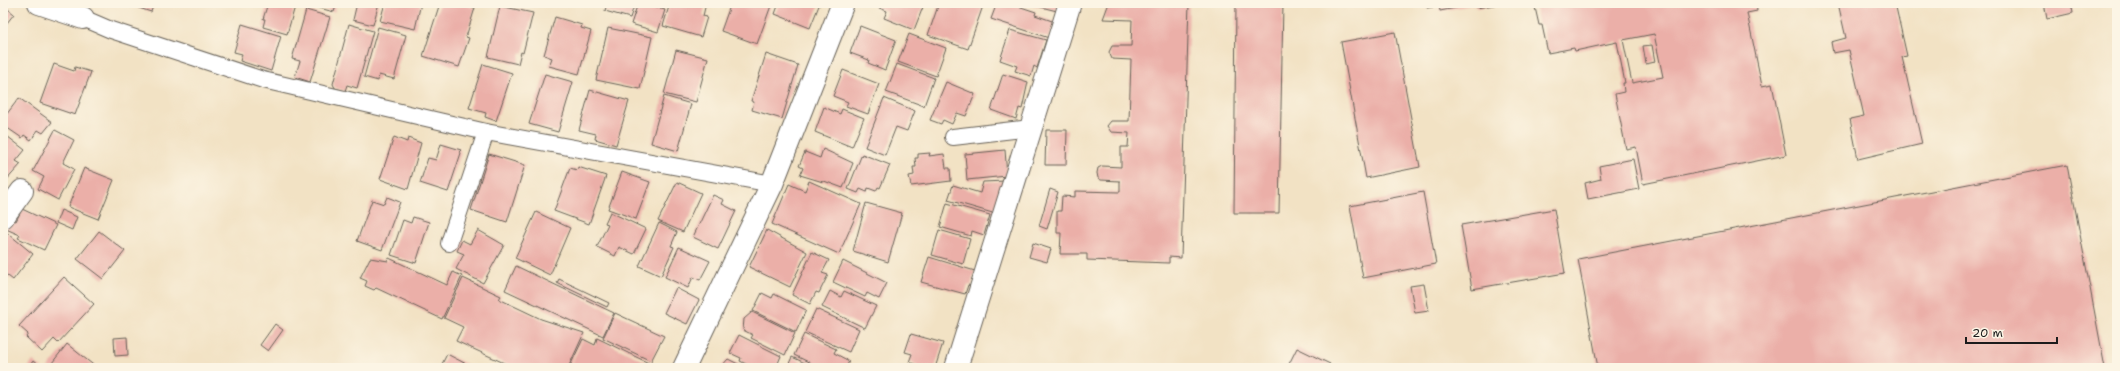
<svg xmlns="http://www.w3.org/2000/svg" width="2120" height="371" font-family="'Shantell Sans',sans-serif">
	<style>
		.building { fill: #ebafa8; fill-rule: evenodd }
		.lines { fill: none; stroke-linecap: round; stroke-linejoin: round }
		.lane-casing { stroke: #676157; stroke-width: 18 }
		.street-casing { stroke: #676157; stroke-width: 24 }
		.lane { stroke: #fff; stroke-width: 16 }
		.street { stroke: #fff; stroke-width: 22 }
	</style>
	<rect width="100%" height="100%" fill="#fcf5e5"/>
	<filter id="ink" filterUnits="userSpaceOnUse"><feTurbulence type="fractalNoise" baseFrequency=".025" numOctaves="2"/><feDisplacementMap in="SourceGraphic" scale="8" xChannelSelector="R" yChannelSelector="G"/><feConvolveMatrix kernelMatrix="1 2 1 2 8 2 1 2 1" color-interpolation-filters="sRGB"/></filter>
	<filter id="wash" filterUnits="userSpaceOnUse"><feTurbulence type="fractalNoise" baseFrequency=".012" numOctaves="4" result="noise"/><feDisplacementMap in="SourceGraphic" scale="16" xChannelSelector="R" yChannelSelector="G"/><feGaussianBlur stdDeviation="0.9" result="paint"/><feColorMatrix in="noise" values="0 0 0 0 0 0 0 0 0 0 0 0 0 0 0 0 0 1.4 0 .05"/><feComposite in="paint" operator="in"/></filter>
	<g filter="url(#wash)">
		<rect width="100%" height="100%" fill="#f2e2c4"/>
		<g id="blocks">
			<g class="building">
				<path d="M124,3H154L151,12Z"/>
				<path d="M268,3H296L287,34L263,27L265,19H263Z"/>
				<path d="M309,3H337L334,12L308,5Z"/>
				<path d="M357,3H379L373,25L353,20Z"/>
				<path d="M385,3H421L415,29L380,21Z"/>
				<path d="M440,3H460L475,8L466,37L469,38L459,67L423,56Z"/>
				<path d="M607,3H635L630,18L605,11Z"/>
				<path d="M638,3L665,10L658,32L631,24Z"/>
				<path d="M670,3H706L703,16L707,17L701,37L663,26Z"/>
				<path d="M731,3H772L757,44L721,31Z"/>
				<path d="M779,3H820L810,28L775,14Z"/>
				<path d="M866,3H913L923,7L914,30L884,18L887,11Z"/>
				<path d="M939,3H984L968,49L928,35Z"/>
				<path d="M997,3H1009L1036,12L1035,15L1055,22L1049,38L991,19Z"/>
				<path d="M1025,3H1058L1057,11Z"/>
				<path d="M1109,3H1189L1181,258L1169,257V263L1087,260V254H1060L1061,233H1057V211H1061L1062,196L1075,197V191L1120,192V181L1101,180L1098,178L1097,173L1098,168L1102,166L1121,167V147H1128L1129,133L1111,132L1107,126L1111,121H1129L1131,60L1112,59L1109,52L1112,46H1131L1132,20L1103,19Z"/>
				<path d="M1236,3H1283L1279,213H1234Z"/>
				<path d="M1426,3H1475L1476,4L1440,11L1439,6L1427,8Z"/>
				<path d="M1476,3H1498L1499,4L1477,8Z"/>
				<path d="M1534,3H1756L1757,11L1747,13L1762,86L1772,84L1786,155L1643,184L1636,147L1626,149L1615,94L1624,92L1623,83H1625L1617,42L1575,51L1574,48L1548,53L1542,25H1539ZM1654,34L1663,77L1632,83L1623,40Z"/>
				<path d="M1838,3H1895L1907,56L1902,57L1922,144L1858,159L1850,119L1864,116L1849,50L1833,53L1831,42L1846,38Z"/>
				<path d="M2044,3H2071L2073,13L2047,19Z"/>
				<path d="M3,5L14,14L3,28Z"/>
				<path d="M500,6L533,13L523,53L521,52L518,64L488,57Z"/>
				<path d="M306,10L330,17L310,82L295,77L300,61L292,59Z"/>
				<path d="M555,17L582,25L581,28L591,31L579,74L549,66L552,58L544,55Z"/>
				<path d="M242,24L281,36L271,71L240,61L242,54L234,52Z"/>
				<path d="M349,24L373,31L357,88L347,85L345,91L335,88L333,84Z"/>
				<path d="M860,26L896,40L885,70L868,63L869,60L850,53Z"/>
				<path d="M378,27L406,35L394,79L379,75L378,81L364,77Z"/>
				<path d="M608,28L652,37L640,89L596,80Z"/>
				<path d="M1010,30L1046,40L1037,68L1034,66L1031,76L1015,71L1017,66L1000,60Z"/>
				<path d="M1395,32L1420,167L1366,178L1341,42Z"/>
				<path d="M909,34L946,48L936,76L898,62Z"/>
				<path d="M1652,45L1655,62L1646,64L1643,46Z"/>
				<path d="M676,50L708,58L696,102L664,94Z"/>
				<path d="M766,54L798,65L782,119L752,110L754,102L751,101Z"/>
				<path d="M54,64L74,71L75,67L91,72L75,115L40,103Z"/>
				<path d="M483,64L512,73L496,121L485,117L486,113L469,108Z"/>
				<path d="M897,64L934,78L924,106L886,92Z"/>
				<path d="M843,70L879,84L868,114L846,106L848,102L833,96Z"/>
				<path d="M545,74L573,82L558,132L529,124Z"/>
				<path d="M1003,74L1028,82L1022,109L1019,108L1016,119L991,110Z"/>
				<path d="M946,82L975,94L966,116L957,113L952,124L943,120L941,124L930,120Z"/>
				<path d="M590,90L629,101L616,145L595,139L596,134L579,130Z"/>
				<path d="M664,96L691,104L678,151L651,143Z"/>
				<path d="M19,98L52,122L43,133L38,130L31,140L24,135L22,138L3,125V119Z"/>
				<path d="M884,98L915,111L907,131L896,127L885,155L865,147Z"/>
				<path d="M824,107L840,114L842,109L864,118L852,147L815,132Z"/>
				<path d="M55,130L74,140L63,163L74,169L58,200L38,189L44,177L33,171Z"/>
				<path d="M1046,130H1067L1066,165H1045Z"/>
				<path d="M3,133L25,150L16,161L21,164L3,184Z"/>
				<path d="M394,137L407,142L408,138L421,143L408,189L380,179Z"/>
				<path d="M441,144L461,150L459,152L461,153L448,192L420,183L428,158L436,160Z"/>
				<path d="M823,149L853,163L843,188L824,181L823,182L800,175L803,168L799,166L805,152L820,158Z"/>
				<path d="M1005,150L1007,176L967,180L965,154Z"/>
				<path d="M930,153L929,156L944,154L946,168H950L951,181L911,186L909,176L914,175L913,167H916L915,158H918V154Z"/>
				<path d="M489,154L525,165L507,222L471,210Z"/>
				<path d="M862,154L890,165L880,188L878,187L876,191L868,188L867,192L860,189L858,193L848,189Z"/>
				<path d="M1633,159L1639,189L1588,199L1585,183L1601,179L1599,166Z"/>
				<path d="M2067,165L2105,368H1598L1578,259Z"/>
				<path d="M578,167L606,176L589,224L554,211L570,168L577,170Z"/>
				<path d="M84,168L114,180L98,219L68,207Z"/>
				<path d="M622,172L650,182L636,219L608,209Z"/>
				<path d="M809,181L861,204L839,254L772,224L789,184L805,191Z"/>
				<path d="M1005,181L996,214L948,200L953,185L980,193L983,182Z"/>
				<path d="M677,182L701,193L683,232L658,221Z"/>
				<path d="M1050,189L1058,192L1047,229L1039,226Z"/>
				<path d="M1423,192L1436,264L1363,278L1350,206Z"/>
				<path d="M713,195L724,200L722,204L736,211L718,249L693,237Z"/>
				<path d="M387,197L400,202L382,250L357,241L372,200L384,204Z"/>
				<path d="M866,203L902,213L888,262L853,251Z"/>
				<path d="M947,203L990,215L984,235L972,231L971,236L940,227Z"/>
				<path d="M22,209L56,225L44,250L18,238L20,235L6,229L11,219L16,221Z"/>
				<path d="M1554,209L1565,273L1472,289L1461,225Z"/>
				<path d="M61,210L77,217L72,230L56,223Z"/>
				<path d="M536,212L570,228L550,275L515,258Z"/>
				<path d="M610,212L646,229L634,254L619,247L615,256L597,247L608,224L605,223Z"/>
				<path d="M413,217L429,222L416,263L391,255L403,220L411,223Z"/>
				<path d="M659,223L677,232L671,246L674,247L661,276L639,266Z"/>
				<path d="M4,230L33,254L13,280L3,272Z"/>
				<path d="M478,230L504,245L483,283L456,269L464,254L457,251L462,240L470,244Z"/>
				<path d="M767,230L807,252L790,287L749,267Z"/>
				<path d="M939,230L970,239L963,264L932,255Z"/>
				<path d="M99,231L125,251L103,279L77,259Z"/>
				<path d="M1033,243L1051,249L1047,262L1029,257Z"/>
				<path d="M679,247L710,261L700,280L693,277L688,288L665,277Z"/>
				<path d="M812,252L829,260L822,273L828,275L819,293L816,292L810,304L792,295Z"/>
				<path d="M929,257L975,271L971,286L968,285L965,294L921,282Z"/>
				<path d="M370,258L388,261L389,258L447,285L453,272L462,276L442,319L376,288L374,290L365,286L367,281L360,278Z"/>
				<path d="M843,261L887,283L879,299L867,293L865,297L833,282Z"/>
				<path d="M516,266L614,313L603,336L505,290Z"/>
				<path d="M64,277L94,304L58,343L54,339L42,352L26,337L28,334L19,326Z"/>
				<path d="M463,278L501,296L499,299L541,319L584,333L568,368H515L456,341L463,327L444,318Z"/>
				<path d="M559,279L609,303L607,307L557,283Z"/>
				<path d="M1424,284L1429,311L1415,313L1410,286Z"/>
				<path d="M676,288L699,300L687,324L664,313Z"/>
				<path d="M830,291L841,297L844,291L876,306L865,328L822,307Z"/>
				<path d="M762,293L772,298L774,294L806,310L796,332L753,311Z"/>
				<path d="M816,309L859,329L849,352L805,332Z"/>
				<path d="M752,312L795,333L785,355L751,338L753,335L743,330L744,319Z"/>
				<path d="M615,313L664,336L651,361L603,338Z"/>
				<path d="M275,324L283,330L268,351L260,345Z"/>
				<path d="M804,334L836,349L834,353L849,361L846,368H821L794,355Z"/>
				<path d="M911,334L943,343L935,368H916L917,365L909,362L912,354L905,352Z"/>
				<path d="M739,335L781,356L776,368H754L740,361L741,358L730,353Z"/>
				<path d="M127,337L128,355L115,356L114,338Z"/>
				<path d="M597,338L659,368H569L583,339L595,345Z"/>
				<path d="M67,344L97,368H48Z"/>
				<path d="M1297,348L1330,364L1328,368H1287Z"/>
				<path d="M447,354L474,368H440Z"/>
				<path d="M792,357L816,368H787Z"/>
				<path d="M728,359L746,368H720Z"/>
				<path d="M33,361L42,368H28Z"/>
			</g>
		</g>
	</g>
	<g filter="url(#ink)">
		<use href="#blocks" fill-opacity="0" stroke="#676157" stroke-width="1"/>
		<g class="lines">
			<defs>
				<g id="lane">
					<path d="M83,18L111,30L263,80L486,132L772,184"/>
					<path d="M953,137L1031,128"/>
					<path d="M449,243L486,132"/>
				</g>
				<g id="street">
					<path d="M39,3L83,18"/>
					<path d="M3,217L22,191"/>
					<path d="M684,368L772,184L843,3"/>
					<path d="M956,368L1070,3"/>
				</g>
			</defs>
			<use href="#lane" class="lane-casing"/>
			<use href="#street" class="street-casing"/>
			<use href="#lane" class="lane"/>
			<use href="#street" class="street"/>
		</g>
	</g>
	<rect width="2120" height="371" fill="none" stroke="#fcf5e5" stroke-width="16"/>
	<path d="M1966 337v6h91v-6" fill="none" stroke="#1c1c1c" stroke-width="2"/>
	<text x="1972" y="337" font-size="12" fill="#1c1c1c" stroke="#fcf5e5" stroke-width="3" paint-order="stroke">20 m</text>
</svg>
